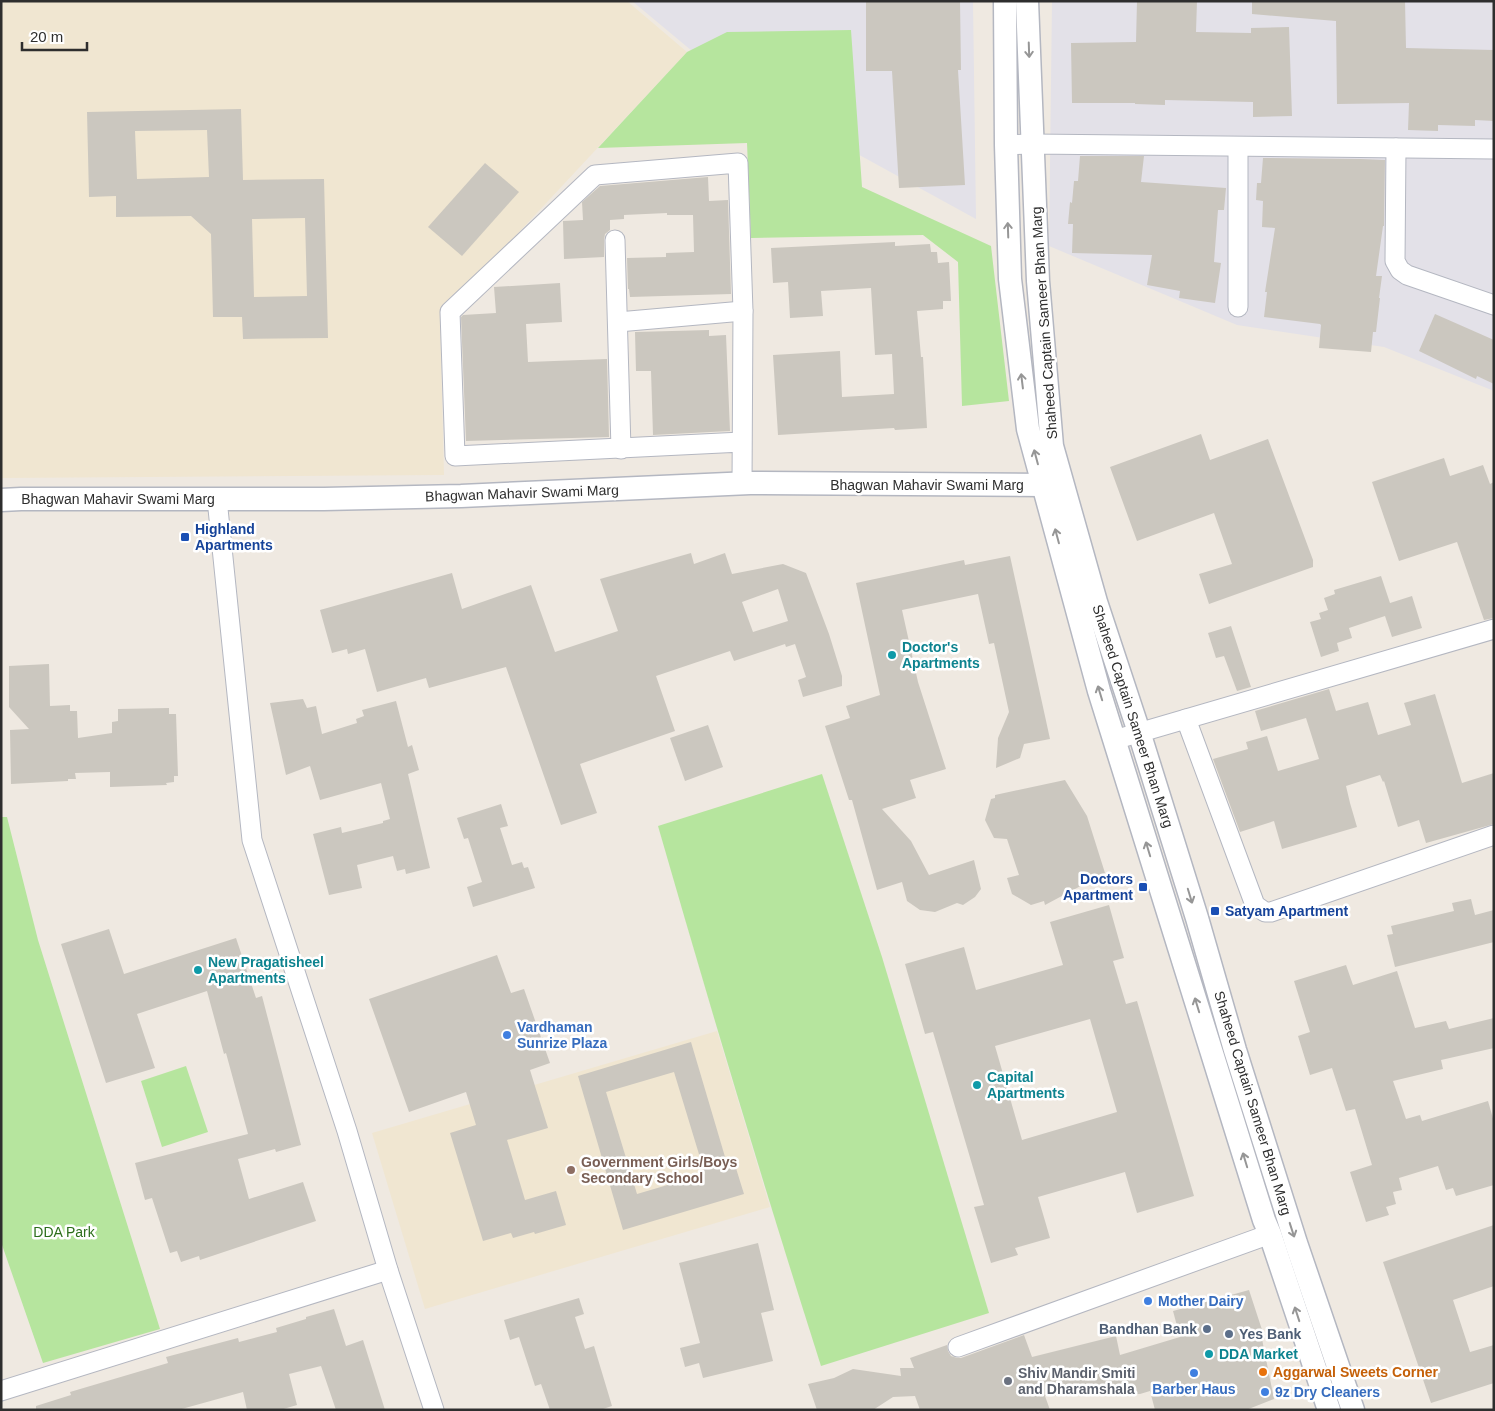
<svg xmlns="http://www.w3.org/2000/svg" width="1495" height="1411" font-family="Arial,sans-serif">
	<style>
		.industrial { fill: #e3e1e8 }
		.education { fill: #f0e6d1 }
		.green { fill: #b6e59e }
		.building { fill: #cbc7bf; fill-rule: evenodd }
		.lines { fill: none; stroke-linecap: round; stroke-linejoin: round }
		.minor-casing { stroke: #b4b7c1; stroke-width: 21 }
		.tertiary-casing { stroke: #b4b7c1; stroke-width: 25 }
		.minor { stroke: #fff; stroke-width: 19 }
		.tertiary { stroke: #fff; stroke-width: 22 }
		.oneway { stroke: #969696 }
		.transit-dot { fill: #1a4fb4; stroke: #fff; stroke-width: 2 }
		.culture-dot { fill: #0f9aa8; stroke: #fff; stroke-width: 2 }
		.shop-dot { fill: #3f7fe0; stroke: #fff; stroke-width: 2 }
		.education-dot { fill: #8d6e63; stroke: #fff; stroke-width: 2 }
		.service-dot { fill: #5c6f8a; stroke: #fff; stroke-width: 2 }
		.food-dot { fill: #e8710a; stroke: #fff; stroke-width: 2 }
		.worship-dot { fill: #6b7280; stroke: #fff; stroke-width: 2 }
		.labels { text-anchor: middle; stroke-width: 5; stroke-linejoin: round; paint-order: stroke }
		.street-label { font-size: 14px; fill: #2e2e2e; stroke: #fff }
		.transit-label { font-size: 14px; font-weight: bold; fill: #164399; stroke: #fff; text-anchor: start }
		.culture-label { font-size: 14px; font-weight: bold; fill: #0d838f; stroke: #fff; text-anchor: start }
		.shop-label { font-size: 14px; font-weight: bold; fill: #366cbe; stroke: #fff; text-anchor: start }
		.education-label { font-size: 14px; font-weight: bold; fill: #785e54; stroke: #fff; text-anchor: start }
		.park-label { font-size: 14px; fill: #2c6e1b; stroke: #fff }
		.service-label { font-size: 14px; font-weight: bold; fill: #4e5e75; stroke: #fff; text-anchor: end }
		.food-label { font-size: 14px; font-weight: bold; fill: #c56008; stroke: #fff; text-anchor: start }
		.worship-label { font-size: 14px; font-weight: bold; fill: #5b616d; stroke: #fff; text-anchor: start }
	</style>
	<rect width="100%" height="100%" fill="#efe9e1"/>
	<g class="industrial">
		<path d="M632,1H973L976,219L734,86Z"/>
		<path d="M1052,1H1494V391L1384,347L1237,325L1049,246Z"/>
	</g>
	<g class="education">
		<path d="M1,1H627L687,52L440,317L444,475L1,478Z"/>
		<path d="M717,1031L770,1207L425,1309L372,1133Z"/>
	</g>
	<g class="green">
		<path d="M851,30L862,187L991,246L1009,401L962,406L958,262L923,235L751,238L747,143L598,148L687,52L727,32Z"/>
		<path d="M822,774L882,957L989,1313L821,1366C764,1187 710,1007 658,826Z"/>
		<path d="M1,817H7L38,940L160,1329L43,1363L1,1242Z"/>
		<path d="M186,1066L208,1132L162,1147L141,1081Z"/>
	</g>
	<g class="building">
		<path d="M866,1H960L961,70H958L965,185L899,188L892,71H866Z"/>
		<path d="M1137,1H1197L1196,32L1251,33V28L1289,27L1292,116L1253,117V102L1165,100V105L1135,104V103H1072L1071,43L1136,42Z"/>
		<path d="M1252,1H1405L1406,48L1494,50V121L1475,120V126L1438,125V131L1408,130L1409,103L1337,104L1336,21L1252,14Z"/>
		<path d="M241,109L243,180L324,179L328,338L243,339L242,317H213L211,234L191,216L116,217V196L89,197L87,112ZM207,130L209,177L137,179L135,131ZM305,218L307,296L254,297L252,219Z"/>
		<path d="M1080,156H1144L1141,182L1226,188L1224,210H1218L1214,262L1221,263L1215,303L1179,298L1180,291L1147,285L1152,255L1072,253L1073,224H1068L1070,202L1072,203L1074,181H1078Z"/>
		<path d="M1263,158L1361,159L1385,160L1384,226H1383L1376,276H1382L1379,298H1380L1376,332H1373L1371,352L1319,348L1321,325L1320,324L1264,317L1267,292H1265L1275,228L1262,227L1263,201L1256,200L1257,183H1261Z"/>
		<path d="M485,163L519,192L462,256L428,227Z"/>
		<path d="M708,177L709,201L728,200L731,294L630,297L629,289H628L627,258L666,257V253L694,252L693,215H667V213L624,215V219L610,220V230L605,234L604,240V257L564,259L563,221L583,220L582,202L600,186Z"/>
		<path d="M895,242V246L930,244L931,252H937L938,263L949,262L951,301H943V309L917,311L921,357H923L927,428L895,430L894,428L778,435L773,355L840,351L842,397L894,394L892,354L875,355L871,288L821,291L823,316L790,318L788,282L773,283L771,248Z"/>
		<path d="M560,283L562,322L526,324L528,362L607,359L609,437L466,441L461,317L463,315L496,313L494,287Z"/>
		<path d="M1435,314L1494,340V384L1477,376L1476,379L1419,351Z"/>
		<path d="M709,330V336L726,335L730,431L653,435L651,371H636L635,332Z"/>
		<path d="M1201,434L1210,460L1268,439L1313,560V567L1209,604L1199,574L1232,564L1214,513L1137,541L1110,467Z"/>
		<path d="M1444,458L1450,476L1483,465L1490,484L1494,482V618L1484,620L1457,542L1399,561L1372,482Z"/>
		<path d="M691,553L694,564L725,553L732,574L783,564L806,573L829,634L842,676V686L803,697L798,680L806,677L795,644L786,647L785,644L734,661L730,651L656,676L675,731L580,764L597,813L561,825L506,667L429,688L426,678L377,692L365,649L348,654L347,649L332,653L320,610L452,573L462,609L531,585L555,652L618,631L600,579ZM778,589L788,621L753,632L742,602Z"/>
		<path d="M1010,556L1050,739L1024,744L1020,758L996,768L998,738L1009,712L994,643L989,644L978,594L902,610L918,682L946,769L910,780L916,798L882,809L911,841L929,875L974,860L981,889L975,897L963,905L957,903L935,912L920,910L907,901L902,882L877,890L852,800H849L825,726L850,718L846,706L880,695L856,583L964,560L965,565Z"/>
		<path d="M1381,576L1390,603L1412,596L1422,628L1392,637L1385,616L1349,628L1352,638L1337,643L1339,651L1321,657L1310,622L1321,619L1319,613L1328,610L1324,598L1335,594L1334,590Z"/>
		<path d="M1231,626L1251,687L1237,691L1224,656L1216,658L1208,633Z"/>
		<path d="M49,664L50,706L70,705V711H77L78,738L112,733V722L118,721V709L169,708V714H176L178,776H174V782L166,783L167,785L110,787V772L75,773L76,779H68V781L11,784L10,730L29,729L9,707V666Z"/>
		<path d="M1329,689L1336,711L1368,702L1378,735L1411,725L1404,703L1435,694L1462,783L1494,773V824L1426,843L1419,820L1398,827L1384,781L1383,782L1380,775L1346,786L1350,803L1357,827L1282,849L1274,821L1240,832L1213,759L1248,749L1246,742L1267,736L1278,771L1319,759L1306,718L1261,731L1255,711Z"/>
		<path d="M303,699L307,708L316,706L322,734L357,723L356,719L364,716L362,710L396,701L408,747L412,745L419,770L408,774L430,868L406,874L405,869L397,871L393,856L357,865L362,888L329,895L313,834L341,827L342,833L383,823V821L390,819L381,783L320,800L310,766L286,775L270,703Z"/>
		<path d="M708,725L723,767L685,781L670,738Z"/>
		<path d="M1065,780L1087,816L1105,873L1045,905L1044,901L1031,905L1012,894L1007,878L1019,875L1007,839L994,838L985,820L991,799L995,798V795Z"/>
		<path d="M501,804L508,826L500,828L512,865L522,862L524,868L528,867L535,888L473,907L467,887L482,882L468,838L464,839L457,818Z"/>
		<path d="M1471,899L1475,915L1494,910V942L1395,967L1387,935L1393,934L1391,926L1454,911L1452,903Z"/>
		<path d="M1109,905L1124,958L1113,961L1126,1004L1137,1001L1194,1196L1137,1213L1125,1172L1038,1197L1050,1238L1015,1248L1018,1255L991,1263L974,1207L984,1205L933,1032L925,1034L905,964L964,947L976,990L1063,965L1050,922ZM1090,1019L1117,1112L1022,1140L995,1046Z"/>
		<path d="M109,929L124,974L236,938L256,998L262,996L301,1145L276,1152L275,1149L238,1159L249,1199L303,1182L316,1221L200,1260L199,1256L181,1262L177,1251L170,1253L152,1198L145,1200L135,1163L248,1134L226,1053L224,1054L207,991L137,1014L155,1068L106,1083L61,944Z"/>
		<path d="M497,955L511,993L524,989L550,1063L530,1070L548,1128L507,1140L525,1200L556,1191L566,1225L535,1234L534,1232L513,1238L511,1233L483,1241L450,1133L476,1125L466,1092L409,1112L369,999Z"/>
		<path d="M1346,965L1353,985L1397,971L1415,1028L1446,1021L1449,1029L1494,1018V1048L1441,1060L1443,1069L1393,1081L1406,1119L1420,1115L1422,1121L1488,1101L1494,1122V1185L1456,1196L1453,1188L1446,1190L1438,1166L1399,1178L1402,1190L1393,1192L1396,1204L1386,1207L1389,1215L1366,1222L1350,1172L1372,1165L1355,1109L1346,1111L1332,1068L1310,1075L1298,1036L1310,1032L1294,981Z"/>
		<path d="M691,1042L728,1167L735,1165L744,1194L623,1230L578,1076ZM674,1072L705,1174L637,1194L606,1092Z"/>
		<path d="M1494,1225V1286L1453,1300L1470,1352L1494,1345V1383L1431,1403L1383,1262Z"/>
		<path d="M758,1243L774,1310L761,1313L773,1361L703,1378L699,1363L685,1367L680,1348L700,1343L679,1263Z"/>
		<path d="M1249,1290L1265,1339H1262L1274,1399L1246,1410H1155L1150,1391L1140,1394L1045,1396L1050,1410H920L915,1396L893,1397L873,1410H817L808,1384L834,1378L853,1369L901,1376L900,1368H914L910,1358L947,1345L948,1351L951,1356L957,1358H961L1024,1335L1032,1357L1116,1336L1120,1355L1180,1337L1173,1311Z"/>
		<path d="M579,1298L584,1314L575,1317L585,1349L594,1346L612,1406L600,1410H550L541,1384L535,1386L519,1337L510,1340L504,1320Z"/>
		<path d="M334,1309L346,1346L363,1340L385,1410H336L321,1366L289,1374L297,1405L280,1410H247L243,1392L178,1410H36V1406L71,1395L70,1392L168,1363L166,1357L238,1338L239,1342L277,1332L276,1328L306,1319V1317Z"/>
	</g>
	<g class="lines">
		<defs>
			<g id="minor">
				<path d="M1006,145L1032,144L1494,149"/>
				<path d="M1238,147V307"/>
				<path d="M1396,148L1395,261L1400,270L1407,275L1494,305"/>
				<path d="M615,240L621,449"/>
				<path d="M618,322L743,311"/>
				<path d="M742,442L455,456L450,312L595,175L738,163L743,311L742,484"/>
				<path d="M217,499L252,840L347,1131L388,1270L434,1410"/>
				<path d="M1186,719L1255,905L1265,912H1271L1494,835"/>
				<path d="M1114,740L1494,629"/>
				<path d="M958,1347L1270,1234"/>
				<path d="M1,1391L388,1270"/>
			</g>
			<g id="tertiary">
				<path d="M1005,1L1006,145L1010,279L1028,429L1099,691L1264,1220L1270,1234L1329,1410"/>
				<path d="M1027,1L1038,281L1052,446L1096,602L1139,732L1197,918L1235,1050L1296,1243L1353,1410"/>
				<path d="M1,500L21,499H324L461,496L750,483L1044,485L1057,484"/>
			</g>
		</defs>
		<use href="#minor" class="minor-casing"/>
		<use href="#tertiary" class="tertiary-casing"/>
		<use href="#minor" class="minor"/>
		<use href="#tertiary" class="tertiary"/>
	</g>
	<defs><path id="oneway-shaft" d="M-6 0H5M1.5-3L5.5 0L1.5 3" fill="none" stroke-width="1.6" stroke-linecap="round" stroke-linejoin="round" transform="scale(1.25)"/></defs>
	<g class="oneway">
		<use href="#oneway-shaft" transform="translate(1029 50) rotate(88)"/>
		<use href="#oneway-shaft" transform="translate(1008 230) rotate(-92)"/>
		<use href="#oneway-shaft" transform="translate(1022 381) rotate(-97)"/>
		<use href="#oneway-shaft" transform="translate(1036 457) rotate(-105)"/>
		<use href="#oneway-shaft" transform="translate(1057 536) rotate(-105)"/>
		<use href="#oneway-shaft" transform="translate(1100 693) rotate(-107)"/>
		<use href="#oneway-shaft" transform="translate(1148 849) rotate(-107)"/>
		<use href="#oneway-shaft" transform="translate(1190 896) rotate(73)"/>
		<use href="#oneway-shaft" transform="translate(1197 1005) rotate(-107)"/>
		<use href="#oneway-shaft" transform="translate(1245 1160) rotate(-107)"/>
		<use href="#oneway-shaft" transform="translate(1292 1230) rotate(72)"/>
		<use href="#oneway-shaft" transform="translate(1297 1314) rotate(-108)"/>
	</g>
	<g class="transit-dot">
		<rect x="180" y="532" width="10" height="10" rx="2.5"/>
		<rect x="1138" y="882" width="10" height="10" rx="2.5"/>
		<rect x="1210" y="906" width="10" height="10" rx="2.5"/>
	</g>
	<g class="culture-dot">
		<circle cx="892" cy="655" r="5"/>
		<circle cx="198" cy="970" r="5"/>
		<circle cx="977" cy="1085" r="5"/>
		<circle cx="1209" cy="1354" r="5"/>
	</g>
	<g class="shop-dot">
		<circle cx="507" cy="1035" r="5"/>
		<circle cx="1148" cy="1301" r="5"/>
		<circle cx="1194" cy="1373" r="5"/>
		<circle cx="1265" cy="1392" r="5"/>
	</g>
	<circle class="education-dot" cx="571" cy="1170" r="5"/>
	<g class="service-dot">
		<circle cx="1207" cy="1329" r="5"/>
		<circle cx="1229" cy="1334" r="5"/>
	</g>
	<circle class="food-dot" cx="1263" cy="1372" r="5"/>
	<circle class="worship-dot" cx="1008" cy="1381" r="5"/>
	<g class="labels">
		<g class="street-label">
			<text transform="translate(1044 323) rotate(-94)" y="5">Shaheed Captain Sameer Bhan Marg</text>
			<text x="927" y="490">Bhagwan Mahavir Swami Marg</text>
			<text transform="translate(522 493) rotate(-2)" y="5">Bhagwan Mahavir Swami Marg</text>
			<text x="118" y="504">Bhagwan Mahavir Swami Marg</text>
			<text transform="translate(1133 716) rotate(72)" y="5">Shaheed Captain Sameer Bhan Marg</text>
			<text transform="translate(1253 1103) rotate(73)" y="5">Shaheed Captain Sameer Bhan Marg</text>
		</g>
		<g class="transit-label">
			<text x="195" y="534">Highland<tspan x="195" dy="16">Apartments</tspan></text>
			<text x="1133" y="884" text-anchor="end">Doctors<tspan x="1133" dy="16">Apartment</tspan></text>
			<text x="1225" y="916">Satyam Apartment</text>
		</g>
		<g class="culture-label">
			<text x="902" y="652">Doctor's<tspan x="902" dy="16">Apartments</tspan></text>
			<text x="208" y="967">New Pragatisheel<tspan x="208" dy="16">Apartments</tspan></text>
			<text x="987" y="1082">Capital<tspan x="987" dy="16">Apartments</tspan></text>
			<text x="1219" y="1359">DDA Market</text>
		</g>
		<g class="shop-label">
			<text x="517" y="1032">Vardhaman<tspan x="517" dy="16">Sunrize Plaza</tspan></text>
			<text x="1158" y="1306">Mother Dairy</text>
			<text x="1194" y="1394" text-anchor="middle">Barber Haus</text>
			<text x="1275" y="1397">9z Dry Cleaners</text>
		</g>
		<g class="education-label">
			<text x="581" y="1167">Government Girls/Boys<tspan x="581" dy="16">Secondary School</tspan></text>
		</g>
		<g class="park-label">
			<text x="64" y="1237">DDA Park</text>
		</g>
		<g class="service-label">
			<text x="1197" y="1334">Bandhan Bank</text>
			<text x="1239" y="1339" text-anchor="start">Yes Bank</text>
		</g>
		<g class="food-label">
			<text x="1273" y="1377">Aggarwal Sweets Corner</text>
		</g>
		<g class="worship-label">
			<text x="1018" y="1378">Shiv Mandir Smiti<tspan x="1018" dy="16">and Dharamshala</tspan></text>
		</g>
	</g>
	<rect width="1495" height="1411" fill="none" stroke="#2e2e2e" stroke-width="5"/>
	<path d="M22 42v8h65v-8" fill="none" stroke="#2e2e2e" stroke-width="2.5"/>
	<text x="30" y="42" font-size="15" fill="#2e2e2e" stroke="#ffffff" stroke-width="4" paint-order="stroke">20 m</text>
</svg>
